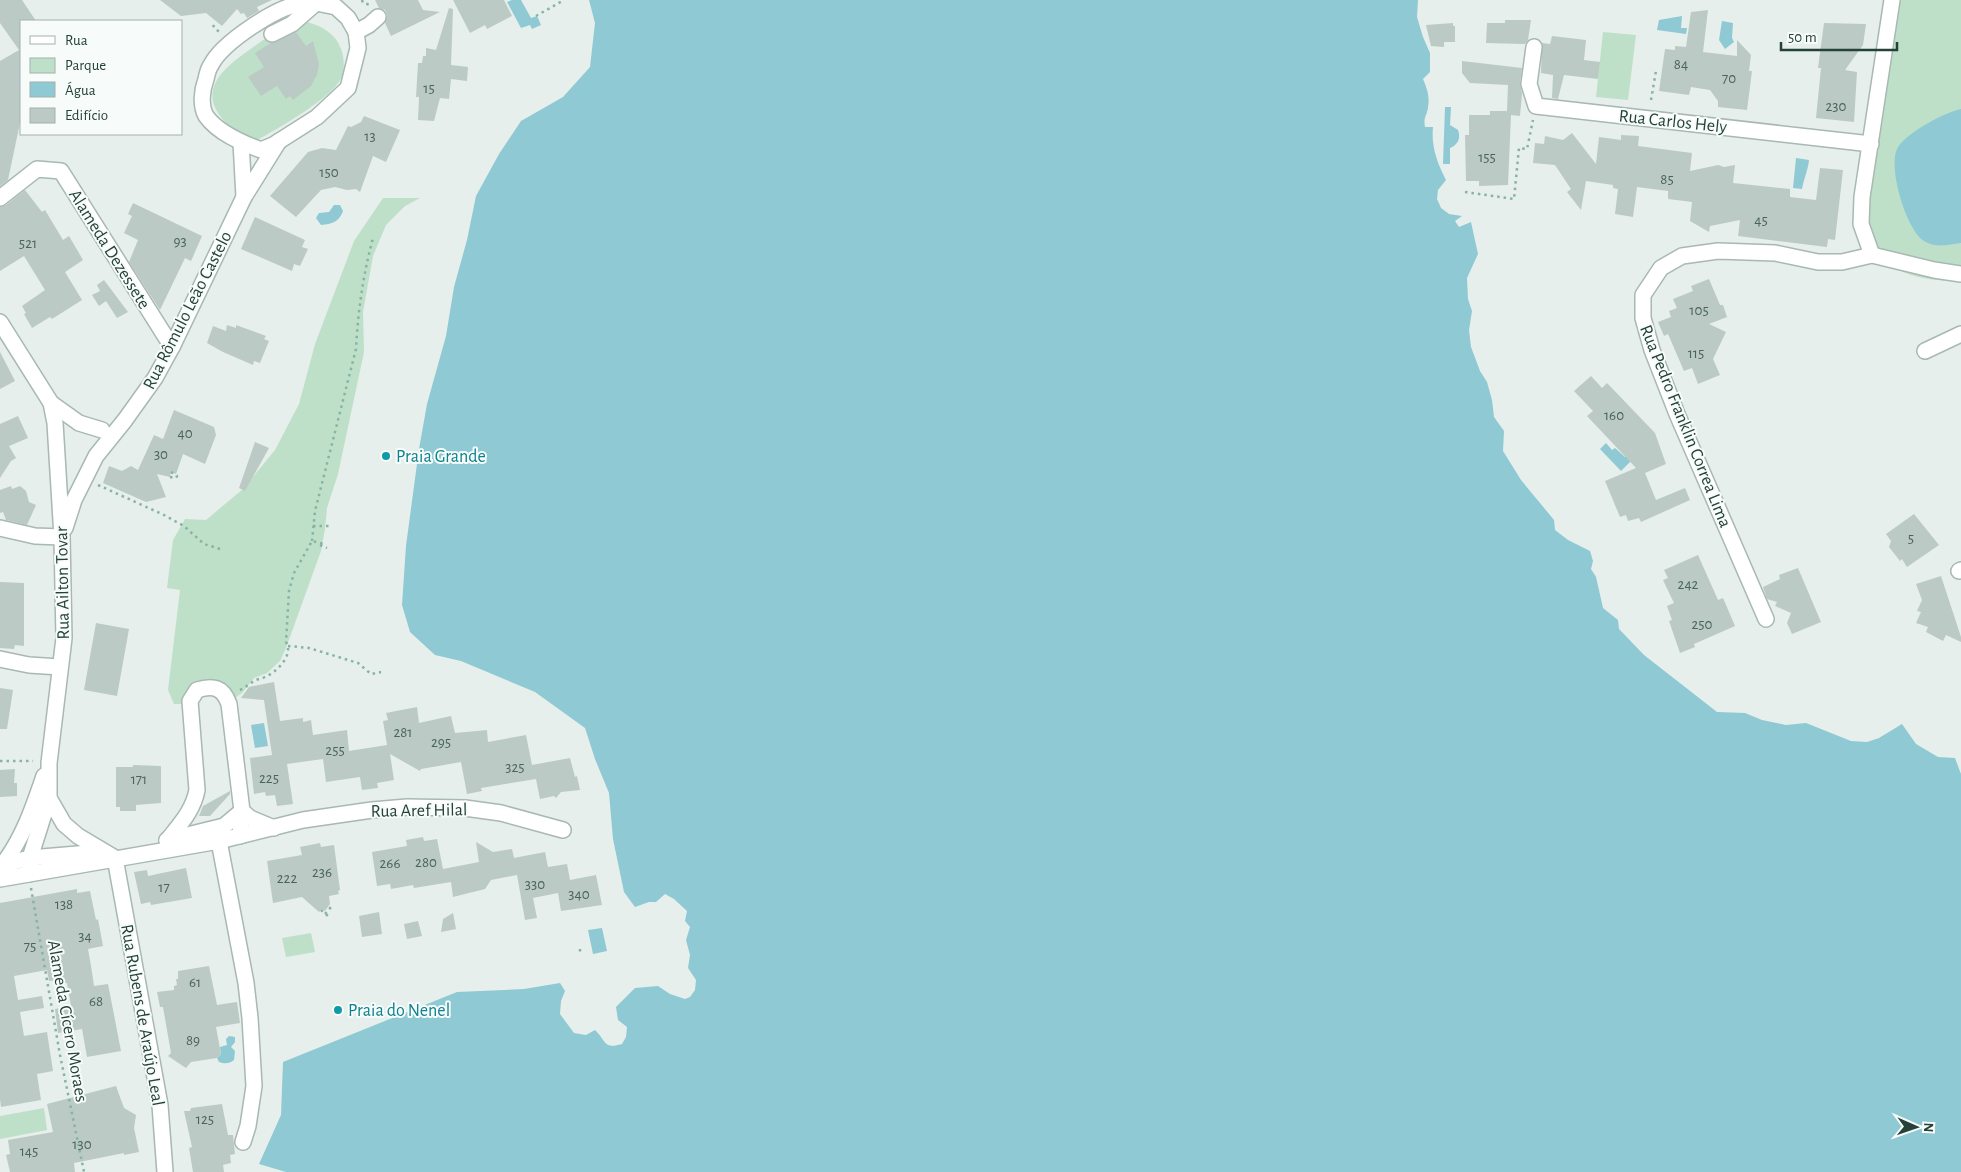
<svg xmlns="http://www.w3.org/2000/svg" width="1961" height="1172" font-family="'Alegreya Sans',sans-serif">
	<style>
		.green { fill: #bfe0c8 }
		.water { fill: #8ec9d4 }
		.building { fill: #bbcac4 }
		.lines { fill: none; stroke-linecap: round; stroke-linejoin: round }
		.minor-casing { stroke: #a8b8b2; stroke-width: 18 }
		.path { stroke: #86b3a5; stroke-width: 2.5; stroke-dasharray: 2.5 4; stroke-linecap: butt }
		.minor { stroke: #fff; stroke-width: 15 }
		.culture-dot { fill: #0f9aa8; stroke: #f7fbf9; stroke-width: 2 }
		.labels { text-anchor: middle; stroke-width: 4; stroke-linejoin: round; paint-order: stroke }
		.number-label { font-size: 15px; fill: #4a645c }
		.street-label { font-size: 18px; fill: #24423a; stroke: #f7fbf9 }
		.culture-label { font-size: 18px; fill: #0d838f; stroke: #f7fbf9; text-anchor: start }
	</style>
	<rect width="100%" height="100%" fill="#e6efeb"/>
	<g class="green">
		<path d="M1898,0H1961V281C1922,281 1882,275 1869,233C1866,225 1868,214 1867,206Z"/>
		<path d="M307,22C322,26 336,34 341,49C344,57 345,67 342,76C335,97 274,131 254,142C240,138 236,134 226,123C194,90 225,67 252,48C268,36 287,23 307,22Z"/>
		<path d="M1603,32L1636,35L1628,100L1596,97Z"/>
		<path d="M383,198H420L405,206L386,225L373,256L363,312L364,352L338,474L327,508L325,529L321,551L286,648L280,661L267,673L254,678L242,693L235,698L214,685L184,704H174L168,690L180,590L167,588L173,540L185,519L206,520L243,489L275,450L299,404L315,344L354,241Z"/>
		<path d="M311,933L315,952L286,957L282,938Z"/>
		<path d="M44,1108L47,1130L0,1139V1116Z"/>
	</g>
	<g class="water">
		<path d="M512,0H521L531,18L537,16L541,25L532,29L530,25L521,28L507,2Z"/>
		<path d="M589,0H1418L1417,17L1423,37L1430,53V72L1423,79C1427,89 1430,96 1428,107C1427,116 1423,117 1425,127H1433C1431,146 1437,163 1446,180L1438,190L1437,199L1441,208L1449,214L1462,216L1455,221L1459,227L1471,222L1478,254L1467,278L1468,299L1472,311L1469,330L1471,347L1480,371L1487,382L1492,400L1494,417L1504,431L1503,451L1521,480L1554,520L1555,530L1568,540L1590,551L1593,561L1591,569L1596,577L1603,608L1618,620L1619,629L1644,655L1717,712L1745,713L1762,720L1786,725L1806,723L1851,741L1867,742L1879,738L1902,724L1916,744L1938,757L1955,758L1961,774V1172H286L259,1164L281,1115L283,1062L457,992L524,989L560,983L565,991L561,1001L560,1014L574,1033L586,1035L595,1030C606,1040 603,1050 622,1044L626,1037L627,1027L618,1020L616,1007L635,988L658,986L670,994L685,999L690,997L695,990L696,980L688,968L690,955L686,940L690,927L685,921L687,911L674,899L665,894L656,902H649L635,907L624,892L613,839L609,793L595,759L585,728L535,692L461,661L435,655L410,632L402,605L406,546L419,449L427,404L446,336L454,287L467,240L476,196L499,154L521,121L563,97L590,67L595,23Z"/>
		<path d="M1682,16L1681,28H1687L1686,34L1657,30L1659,20Z"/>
		<path d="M1722,21L1733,23L1732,38L1734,42L1725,49L1719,40Z"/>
		<path d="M1445,107H1451L1450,125L1458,130C1461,138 1458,145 1450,148V164H1443Z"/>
		<path d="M1961,109V243C1948,245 1935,248 1924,241C1906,229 1888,168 1897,149C1904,134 1945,112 1961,109Z"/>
		<path d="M1796,158L1809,160C1808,170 1804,178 1802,189L1793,188Z"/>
		<path d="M334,205H340L343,211C339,222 332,224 321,225L316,218L319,213L329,212Z"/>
		<path d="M1606,443L1612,450L1615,448L1625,457L1632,450L1637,455L1621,471L1600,449Z"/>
		<path d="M264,723L268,746L255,748L251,725Z"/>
		<path d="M602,928L607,951L593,954L588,930Z"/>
		<path d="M229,1036L235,1037V1042L231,1047L235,1051L234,1060C229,1064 225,1064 219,1062L217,1058L221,1054L220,1047L227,1045L226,1039Z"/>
	</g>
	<g class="building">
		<path d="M0,0H22L36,21H21V118L8,180L0,186V61L19,50L0,23Z"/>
		<path d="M160,0H272L257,7L259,11L247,18L244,13L241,14L237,9L222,26L206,13L181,16Z"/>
		<path d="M375,0H418L423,10L440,12L391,36L385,23L387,15L385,10L379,8Z"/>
		<path d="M453,0H504L512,16L487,29L485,25L470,33Z"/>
		<path d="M449,8L453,9L451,65L468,67L467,81L451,79L449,99L440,98L434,121L418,120L419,97H416L418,63H422L423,56H426V48L436,50Z"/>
		<path d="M1708,10L1703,52L1737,56V40L1751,55L1749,71H1752L1747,110L1718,107V101L1710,90L1691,87L1689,95L1659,91L1665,49L1675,50V46L1686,47L1691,12Z"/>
		<path d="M1505,20H1531L1528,40L1525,44L1486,43L1487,23H1505Z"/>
		<path d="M1453,23V26H1455V42H1444V47L1431,46L1426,25Z"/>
		<path d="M1824,23L1866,24L1863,45L1845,70L1857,72L1854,122L1816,118L1821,68H1818Z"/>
		<path d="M296,32L306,46L313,41L319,64L317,75L311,86L293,100L290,96L286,99L277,86L261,96L248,77L264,67L255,53L271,43L276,42Z"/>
		<path d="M1552,36L1586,40L1584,60L1600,62L1598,79L1564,75L1558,99L1552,98L1553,75L1541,73L1542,43L1550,44Z"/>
		<path d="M1462,61L1522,68L1520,83L1522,94L1520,116L1511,115L1508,185L1479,186V181H1466L1465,135H1469V115H1490V111H1507L1508,85L1470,83L1462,73Z"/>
		<path d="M364,116L400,130L386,162L373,156L360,192L356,189L347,190L335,187L321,190L296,217L270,196L308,152L322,148L336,150L348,126L351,127L361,122Z"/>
		<path d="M1572,133L1596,164L1599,137L1621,140V135L1639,136L1638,146L1692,153L1690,171L1718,165L1724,167L1735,165L1733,183L1790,189V197L1816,200L1820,168L1843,170L1835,240L1828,239L1827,247L1738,236L1740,220L1710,226L1709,232L1690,221L1692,202L1668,199V191L1637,187L1633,217L1615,214L1618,189L1613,188V185L1586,181L1581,210L1567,192L1571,189L1555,165L1533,163L1535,143L1544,144L1545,136L1563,140Z"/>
		<path d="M25,190L42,212L45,210L63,240L69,236L83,260L65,272L82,300L52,319L50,317L32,328L24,314L26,313L22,306L45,290L24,256L0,271V207L6,205Z"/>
		<path d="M133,203L202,236L191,261L185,258L160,310L129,262L138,240L124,233L132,216L128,214Z"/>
		<path d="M255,217L305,240L302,247L308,249L300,266L294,264L292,271L241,249Z"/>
		<path d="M1709,279L1720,305H1723L1727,317L1709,324L1726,332L1713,359L1720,375L1698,384L1692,368L1684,371L1668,334L1664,336L1658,322L1671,317L1669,311L1677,308L1673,299L1693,291L1691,286Z"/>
		<path d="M104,280L128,312L117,318L106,301L99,306L92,295L100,291L97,285Z"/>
		<path d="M227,325L236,328V325L266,336L264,339L269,341L260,363L254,361L253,365L223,352L207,343L213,326L226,331Z"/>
		<path d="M0,352L15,381L0,389Z"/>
		<path d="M1591,376L1602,388L1607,383L1655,433L1666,464L1645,473L1656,500L1685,488L1690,500L1641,522L1639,518L1628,521L1626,515L1620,517L1605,481L1636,468L1587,416L1593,411L1574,391Z"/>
		<path d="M174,410L214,427L216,435L205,464L183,454L176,474L171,472L170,477L157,474L166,497L146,502L103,483L109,466L122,471L131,466L138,470L154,435L163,439Z"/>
		<path d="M18,416L28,438L9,446L16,458L11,461L0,478V424Z"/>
		<path d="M255,442L269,448L245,491L239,488Z"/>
		<path d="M11,486L12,489L20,486L26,491L29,502L36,505L27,525L6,520L3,512L0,513V490Z"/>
		<path d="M1914,514L1939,545L1907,567L1902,559L1900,561L1889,547L1891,541L1886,534Z"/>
		<path d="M1698,555L1718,600L1723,598L1735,626L1694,644L1695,647L1680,653L1669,621L1672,620L1667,606L1674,603L1663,580L1668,578L1664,570Z"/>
		<path d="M1798,568L1821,622L1792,634L1787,623L1791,613L1775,606L1777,602L1767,599L1763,587L1780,579L1779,575Z"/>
		<path d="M1941,576L1961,637V642L1946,635L1943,641L1926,632L1928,627L1916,623L1921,612L1917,611L1922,600L1916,584Z"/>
		<path d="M0,582L24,583V646L15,645L14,649L0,648Z"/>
		<path d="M96,623L129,629L117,696L84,690Z"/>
		<path d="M274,682L280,721L303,718V722L311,720L313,735L347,730L349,751L387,745L383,721L388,720L386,713L417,707L419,723L451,716L455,733L487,730L488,742L526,735L532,765L570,758L575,777L577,776L580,790L561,792L556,798L554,796L540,799L536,779L481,788L482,791L467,794L461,762L421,769L420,771L390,754L394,780L377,783L378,788L362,790L360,777L326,782L323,759L287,764L293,804L277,806L275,795L266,796L265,792L254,794L250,758L272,755L264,700L241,698L249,687Z"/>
		<path d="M0,688L13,690L7,729H0Z"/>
		<path d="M133,765L161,766V803L136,805V811H120V807H116V767H133Z"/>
		<path d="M15,769L14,783H17V796L0,797V770Z"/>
		<path d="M230,791V794L210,816H199L203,806Z"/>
		<path d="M423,837L424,841L437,839L443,869L479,862L476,842L493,852L512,849L514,858L545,852L548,867L567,864L570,880L596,875L602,905L561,911L558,893L533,898L537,918L525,920L517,875L491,880L485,889L453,897L451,882L414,888L413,885L391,889L390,884L377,886L372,852L407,846L406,840Z"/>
		<path d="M320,843L321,847L334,845L340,890L338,891L339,894L329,896L330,904L325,911L322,909L319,912L302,897L273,903L267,861L302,855L300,847Z"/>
		<path d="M186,868L192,898L151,905L150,902L141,904L134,872L147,870L148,876Z"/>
		<path d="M77,889V893L90,891L96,920L98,919L103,946L88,949L92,972L94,986L108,984L121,1051L87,1057L82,1029L58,1033L55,1009L71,1006L67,983H65V979L49,981L47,970L14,976L18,1000L42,996L44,1008L20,1012L24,1036L47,1032L53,1071L37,1074L41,1100L1,1107L0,1099V903Z"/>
		<path d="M379,912L382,934L362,937L359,916Z"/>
		<path d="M453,913L456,929L441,932L443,919Z"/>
		<path d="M418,921L422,936L407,939L404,924Z"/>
		<path d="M209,966L217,1005L237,1002L240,1023L216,1027L221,1054L217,1058L191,1062L186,1068L168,1056L171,1053L163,1007H160L157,992L174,990V986L177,985L176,979H178V971Z"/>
		<path d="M116,1086L124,1108L136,1115L134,1128L139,1152L124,1155V1153L74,1163L75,1172H10L6,1155L10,1154L8,1140L53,1132L47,1104Z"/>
		<path d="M222,1104L228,1135H233L235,1154L230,1155L231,1163L223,1165L224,1172H193L189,1148L192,1147L184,1111H190L191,1108Z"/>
	</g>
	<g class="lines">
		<defs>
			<g id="minor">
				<path d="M316,3L336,7L348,18L356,32L358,48L348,88L317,117L273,145L261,150C242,143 218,133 206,116C200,105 202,90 206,79C207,75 208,69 211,65C222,43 276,7 300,4C305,3 311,4 316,3Z"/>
				<path d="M356,32L369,25L378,17"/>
				<path d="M272,34L292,24L316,3"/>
				<path d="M1534,47L1529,84L1536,106L1871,144"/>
				<path d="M241,142L244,197"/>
				<path d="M0,198L37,169L61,171L172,347"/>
				<path d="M1872,255L1861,224L1862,197L1892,0"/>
				<path d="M0,322L51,403L79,423L102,430"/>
				<path d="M1925,351L1961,334"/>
				<path d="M0,528L35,536L62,537"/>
				<path d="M65,528L74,500L96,456L125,420L155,378L172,347L244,197L279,141"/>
				<path d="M1959,571L1961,570"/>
				<path d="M1766,619L1677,414L1652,350L1643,318V295L1661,268L1682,256L1718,251L1775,253L1818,262H1842L1872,255L1934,270L1961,274"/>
				<path d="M0,659L29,665L60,667"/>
				<path d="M49,798L64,824L78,836L115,858L160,1105L165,1172"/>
				<path d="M167,840L224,826L242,811L250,818L274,828"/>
				<path d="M167,841C180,824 193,811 197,790L190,701L197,690C213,685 223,687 229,704L242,811L240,836"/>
				<path d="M219,841L246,983L250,1018L254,1086L248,1126L243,1142"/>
				<path d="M3,864C23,838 33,808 44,776"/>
				<path d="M0,865L30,858L101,852"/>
				<path d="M29,874L30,858L49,798V763L64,638L62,537L55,423L51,403"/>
				<path d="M0,879L219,841L303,820L372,810L407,807L465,808L501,813L563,830"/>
			</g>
		</defs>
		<use href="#minor" class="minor-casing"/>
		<g class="path">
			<path d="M362,0L363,3L371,5"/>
			<path d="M536,16L564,0"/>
			<path d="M213,25L215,29L220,32"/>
			<path d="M1651,100L1656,71"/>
			<path d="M1465,192L1514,199L1519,148L1527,149L1533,120"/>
			<path d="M170,477L176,478L177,476L171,472"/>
			<path d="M98,485L164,515L184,526L204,544L220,549"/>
			<path d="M313,526H332"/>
			<path d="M312,541L315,511L356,349C358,311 363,275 373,238"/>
			<path d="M320,545L327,548"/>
			<path d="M288,646L309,648L358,663L371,674L381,672"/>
			<path d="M240,690C245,688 249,684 254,681C257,679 261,679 265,677C277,672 294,655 286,642L289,591L294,573L312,541L324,544"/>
			<path d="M0,761H33"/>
			<path d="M31,888L60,1055L84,1172"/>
			<path d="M321,910L328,916"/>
			<path d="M325,914L331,907"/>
			<path d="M580,949V954"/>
		</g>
		<use href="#minor" class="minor"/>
	</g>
	<g class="culture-dot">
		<circle cx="386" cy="456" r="5"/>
		<circle cx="338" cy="1010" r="5"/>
	</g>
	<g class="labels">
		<g class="number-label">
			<text x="1681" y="69">84</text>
			<text x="1729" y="83">70</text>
			<text x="429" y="93">15</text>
			<text x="1836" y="111">230</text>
			<text x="370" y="141">13</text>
			<text x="1487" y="162">155</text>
			<text x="329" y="177">150</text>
			<text x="1667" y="184">85</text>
			<text x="1761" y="225">45</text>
			<text x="180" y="246">93</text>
			<text x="28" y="248">521</text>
			<text x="1699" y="315">105</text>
			<text x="1696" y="358">115</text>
			<text x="1614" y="420">160</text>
			<text x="185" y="438">40</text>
			<text x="161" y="459">30</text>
			<text x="1911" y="543">5</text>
			<text x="1688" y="589">242</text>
			<text x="1702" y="629">250</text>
			<text x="403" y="737">281</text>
			<text x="441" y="747">295</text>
			<text x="335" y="755">255</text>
			<text x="515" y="772">325</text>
			<text x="269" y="783">225</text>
			<text x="139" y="784">171</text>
			<text x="426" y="867">280</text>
			<text x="390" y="868">266</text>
			<text x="322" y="877">236</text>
			<text x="287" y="883">222</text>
			<text x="535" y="889">330</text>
			<text x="164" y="892">17</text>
			<text x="579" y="899">340</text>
			<text x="64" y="909">138</text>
			<text x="85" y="941">34</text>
			<text x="30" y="951">75</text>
			<text x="195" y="987">61</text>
			<text x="96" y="1006">68</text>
			<text x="193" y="1045">89</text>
			<text x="205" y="1124">125</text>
			<text x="82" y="1149">130</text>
			<text x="29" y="1156">145</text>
		</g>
		<g class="street-label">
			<text transform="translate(1673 121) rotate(6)" y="6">Rua Carlos Hely</text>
			<text transform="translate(110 249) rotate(58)" y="6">Alameda Dezessete</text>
			<text transform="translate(187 310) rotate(-63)" y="6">Rua Rômulo Leão Castelo</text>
			<text transform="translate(1686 426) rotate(68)" y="6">Rua Pedro Franklin Correa Lima</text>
			<text transform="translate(62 583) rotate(-91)" y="6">Rua Ailton Tovar</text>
			<text transform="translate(419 810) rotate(-1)" y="6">Rua Aref Hilal</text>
			<text transform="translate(143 1015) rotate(80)" y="6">Rua Rubens de Araújo Leal</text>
			<text transform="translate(68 1021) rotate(80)" y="6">Alameda Cícero Moraes</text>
		</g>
		<g class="culture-label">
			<text x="396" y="462">Praia Grande</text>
			<text x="348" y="1016">Praia do Nenel</text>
		</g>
	</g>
	<rect x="20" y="20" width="162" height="115" fill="#f7fbf9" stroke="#a3b1ad"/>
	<rect x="30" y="36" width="25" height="8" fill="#ffffff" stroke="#a3b1ad"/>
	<text x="65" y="45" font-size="15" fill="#24423a">Rua</text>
	<rect x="30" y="58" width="25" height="15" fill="#bfe0c8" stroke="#a3b1ad"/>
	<text x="65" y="70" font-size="15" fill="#24423a">Parque</text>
	<rect x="30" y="82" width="25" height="15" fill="#8ec9d4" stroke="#a3b1ad"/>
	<text x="65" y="95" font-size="15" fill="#24423a">Água</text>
	<rect x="30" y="108" width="25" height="15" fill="#bbcac4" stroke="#a3b1ad"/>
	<text x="65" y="120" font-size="15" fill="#24423a">Edifício</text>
	<g transform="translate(1916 1127) rotate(92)" stroke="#f7fbf9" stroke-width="4" paint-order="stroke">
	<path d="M0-4L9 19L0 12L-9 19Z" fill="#24423a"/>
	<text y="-8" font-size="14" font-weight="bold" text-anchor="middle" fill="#24423a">N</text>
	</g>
	<path d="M1781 42v8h116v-8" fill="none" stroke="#24423a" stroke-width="2.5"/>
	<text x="1788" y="42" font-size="15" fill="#24423a" stroke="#f7fbf9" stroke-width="4" paint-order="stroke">50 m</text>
</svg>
